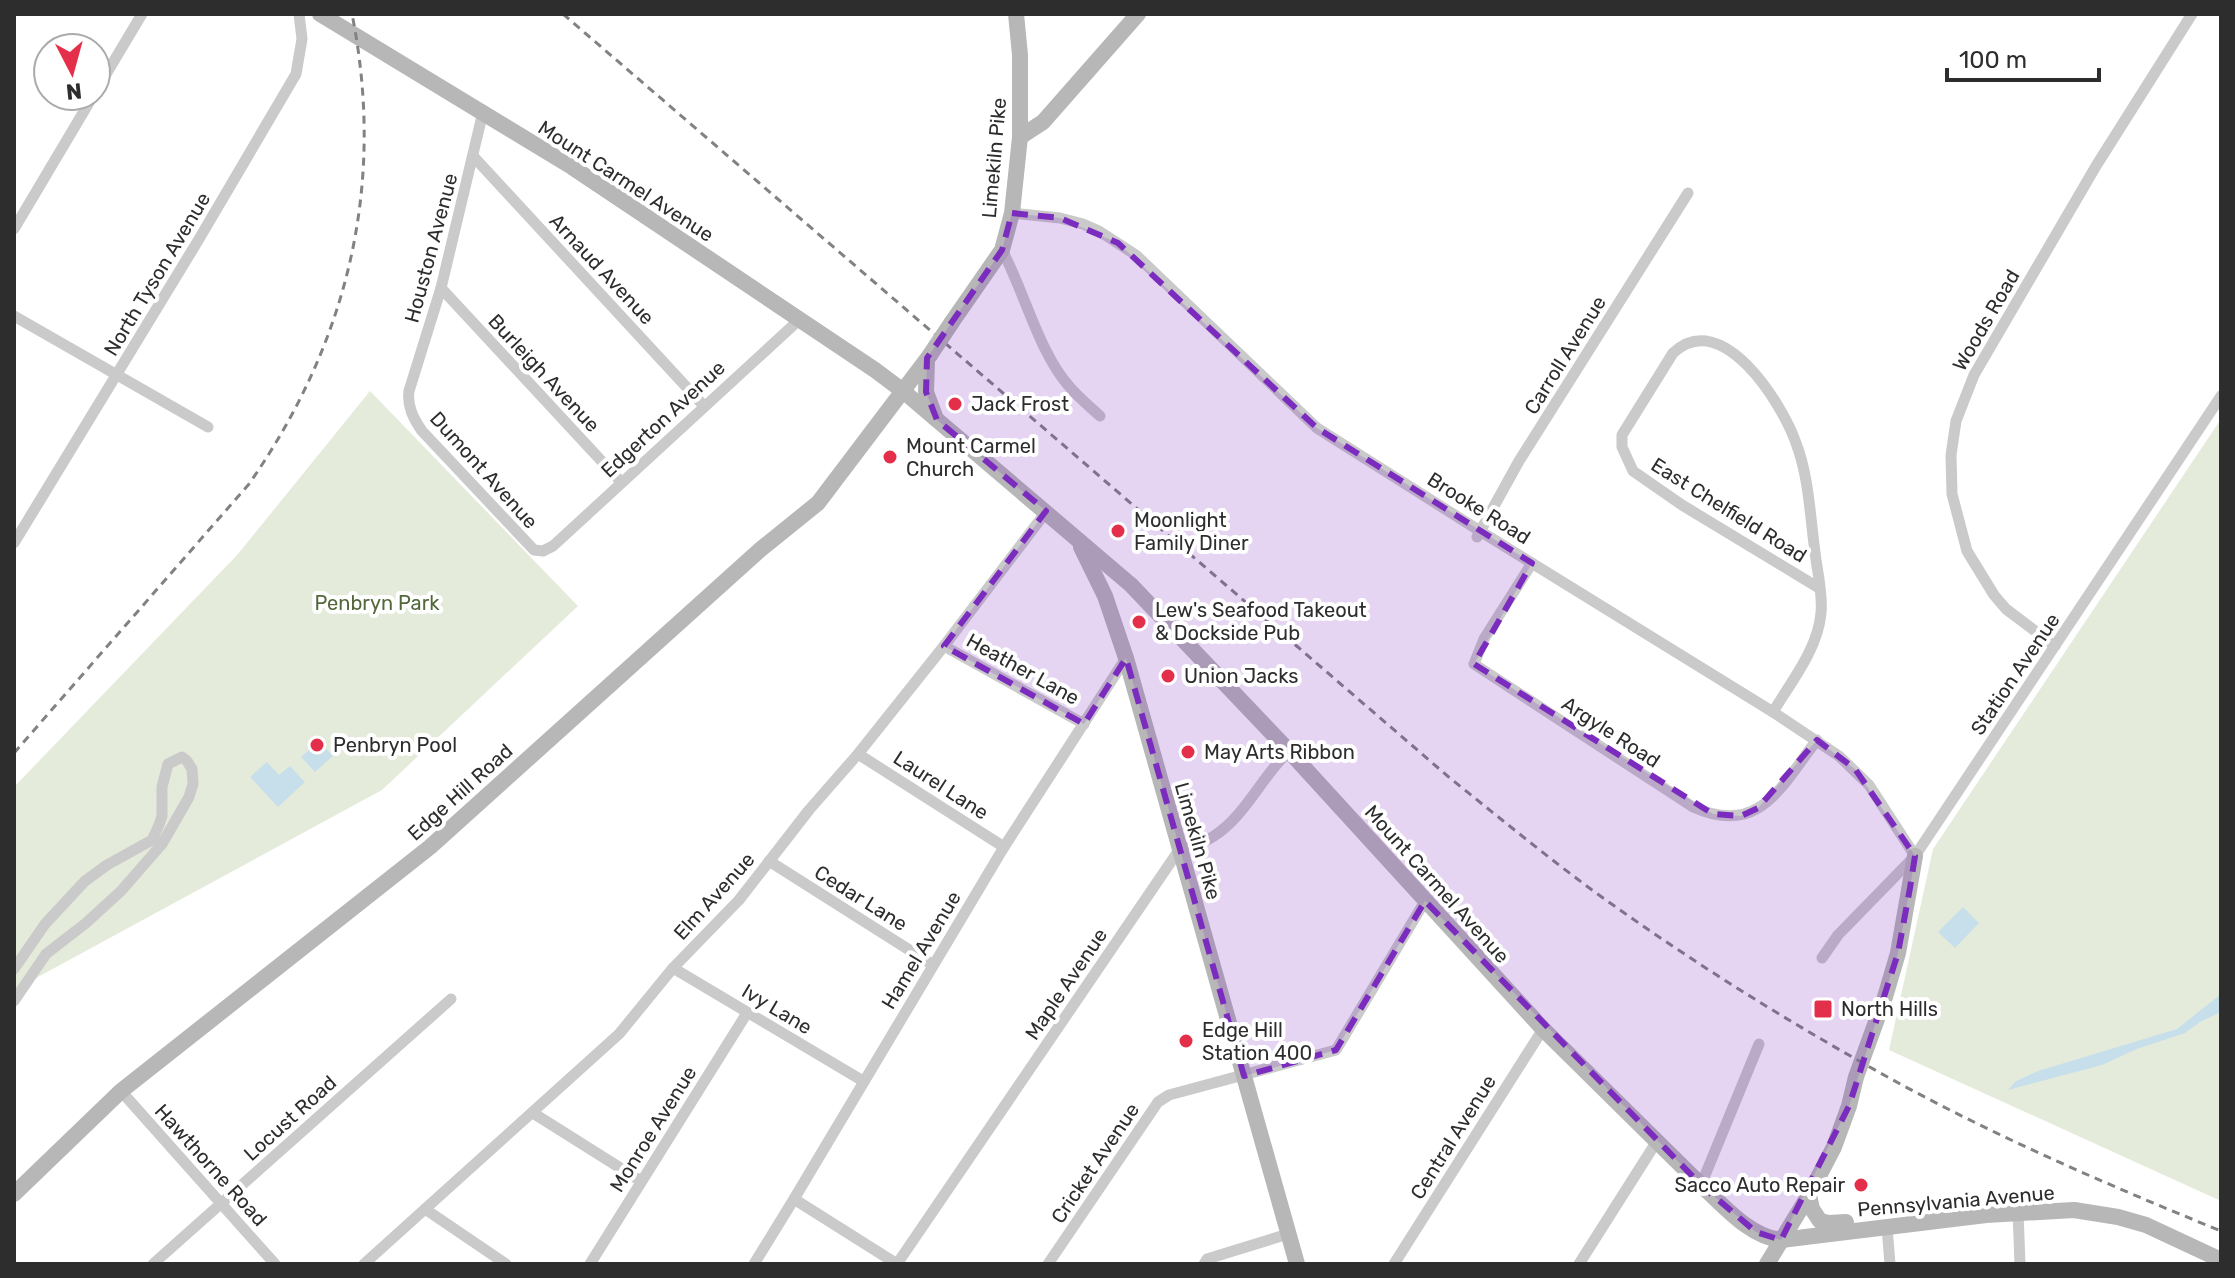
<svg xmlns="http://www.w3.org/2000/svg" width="2235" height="1278" font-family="Rubik,sans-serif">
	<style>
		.green { fill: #e5ebdb }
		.water { fill: #c7dfeb }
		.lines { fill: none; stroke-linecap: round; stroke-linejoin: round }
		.street { stroke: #cacaca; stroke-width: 11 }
		.secondary { stroke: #b7b7b7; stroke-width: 16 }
		.rail { stroke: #828282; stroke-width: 3; stroke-dasharray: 8 6; stroke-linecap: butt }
		.secondary-bridge { stroke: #b7b7b7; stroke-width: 16 }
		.marked { fill: #7b2cbf; fill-opacity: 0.2; stroke: #7b2cbf; stroke-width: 6; stroke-dasharray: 16 10; stroke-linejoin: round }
		.poi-dot { fill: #e42f4a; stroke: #fff; stroke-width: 3 }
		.labels { text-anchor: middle; stroke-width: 8; stroke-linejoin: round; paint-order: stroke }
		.street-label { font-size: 20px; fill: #2d2d2d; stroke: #fff }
		.poi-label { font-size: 20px; fill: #2d2d2d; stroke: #fff; text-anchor: start }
		.park-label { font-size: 20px; fill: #54683b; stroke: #fff }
	</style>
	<rect width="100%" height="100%" fill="#fff"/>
	<g class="green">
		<path d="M370,391L578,606L382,790L14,990V787L238,554Z"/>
		<path d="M2221,419V1201L1889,1050L1933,849Z"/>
	</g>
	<g class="water">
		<path d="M319,741L333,756L315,772L301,757Z"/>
		<path d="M267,762L279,775L290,766L305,782L278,807L250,777Z"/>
		<path d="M1963,907L1979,923L1955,948L1938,932Z"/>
		<path d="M2221,994V1012L2200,1022L2185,1033L2137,1049L2102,1065L2008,1090L2016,1081L2038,1071L2177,1029Z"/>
	</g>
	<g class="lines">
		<g class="street">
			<path d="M96,91L142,14"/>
			<path d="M483,112L441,288L409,391C407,406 413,418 422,431L534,550L543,551L553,546L799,320"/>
			<path d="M473,156L704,406"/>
			<path d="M1012,213L1060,218L1083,224L1099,231L1136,255L1317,428L1480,531L1773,712L1839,756L1869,785L1915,856"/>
			<path d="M14,229L93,96"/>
			<path d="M1002,250C1024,291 1039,352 1068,385C1077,396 1089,406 1100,416"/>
			<path d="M441,288L621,482"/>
			<path d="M14,316L208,427"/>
			<path d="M1477,537L1519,461L1688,193"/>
			<path d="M14,543L199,239L296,74L302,39L299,14"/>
			<path d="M1532,563L1484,639L1474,664L1693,807C1760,837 1781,786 1817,740"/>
			<path d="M944,646L1084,724"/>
			<path d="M2055,646L2006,609L1994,595L1967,551L1952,494L1951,455L1956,421L1974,375L2096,166L2192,14"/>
			<path d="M1773,712C1791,682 1818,649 1821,613C1823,593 1817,571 1815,552C1810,516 1809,477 1796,443C1782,403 1722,307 1673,353L1622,435V447L1633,471L1682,505L1819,588"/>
			<path d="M858,754L1004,847"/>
			<path d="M769,861L933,965"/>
			<path d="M1822,958L1838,935L1915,856L2221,396"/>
			<path d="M673,968L863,1081"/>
			<path d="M14,969L45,924L85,881L107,865L152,840L159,825L162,816V787L168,764L182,757L187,761L192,769L193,784L189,797L162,844L121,891L86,923L46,954L14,1001"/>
			<path d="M121,1091L275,1264"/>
			<path d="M533,1113L641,1181"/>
			<path d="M1701,1185L1759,1044"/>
			<path d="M794,1199L897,1264"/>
			<path d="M425,1209L506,1264"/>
			<path d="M2018,1212L2020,1264"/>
			<path d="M1887,1227L1890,1264"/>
			<path d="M153,1264L451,999"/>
			<path d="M364,1264L619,1034L673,968L739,900L809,810L858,754L944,646L1046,512"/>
			<path d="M590,1264L747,1013"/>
			<path d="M754,1264L794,1199L1004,847L1126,658"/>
			<path d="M897,1264L1179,850C1192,846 1204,843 1214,836C1246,815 1262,776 1289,751"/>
			<path d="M1048,1264L1158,1102L1169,1095L1336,1050L1425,901"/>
			<path d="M1204,1264L1207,1259L1288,1234"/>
			<path d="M1394,1264L1543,1029"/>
			<path d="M1579,1264L1657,1141"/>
		</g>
		<g class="secondary">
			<path d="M320,14L572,167L875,370L903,391L1131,585L1289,751L1543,1029L1701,1185C1724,1206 1750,1237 1781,1240L1986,1215L2074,1210L2118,1217L2146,1225L2221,1260"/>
			<path d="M1020,137L1043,122L1138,14"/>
			<path d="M952,322L1002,250L1012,213L1020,137V55L1016,14"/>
			<path d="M927,360L926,392L936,419"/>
			<path d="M1081,547L1105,596L1126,658L1297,1264"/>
			<path d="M14,1194L121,1091L430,847L761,549L818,503L930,355"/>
			<path d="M1809,1195L1812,1209L1820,1221L1829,1223L1846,1222"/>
			<path d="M1767,1264L1809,1195L1834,1147L1849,1106L1856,1077L1885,997L1898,953L1915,856"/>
		</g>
		<g class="rail">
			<path d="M563,14L1451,779C1500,818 1548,858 1599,895C1681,954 1766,1008 1854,1058C1971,1126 2096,1180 2221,1231"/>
			<path d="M14,753L249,484C348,342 386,185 352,14"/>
		</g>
		<path class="secondary-bridge" d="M930,355L952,322"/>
	</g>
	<path class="marked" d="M1012,213L1060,218L1118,243L1317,428L1532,563L1474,664L1713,814L1741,816L1758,808L1817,740L1855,769L1915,856L1910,888L1898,953L1849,1106L1781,1240L1756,1232L1701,1185L1425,901L1336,1050L1244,1076L1126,658L1084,724L944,646L1046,511L937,420L926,392L927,358L1002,250Z"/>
	<g class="poi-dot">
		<circle cx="955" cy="404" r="8"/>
		<circle cx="890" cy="457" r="8"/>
		<circle cx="1118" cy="531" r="8"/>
		<circle cx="1139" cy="622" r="8"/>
		<circle cx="1168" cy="676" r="8"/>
		<circle cx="317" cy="745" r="8"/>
		<circle cx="1188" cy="752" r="8"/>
		<rect x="1813" y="999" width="20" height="20" rx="4"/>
		<circle cx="1186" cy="1041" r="8"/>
		<circle cx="1861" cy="1185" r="8"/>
	</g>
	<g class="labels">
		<g class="street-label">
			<text transform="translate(994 158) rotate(-85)" y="7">Limekiln Pike</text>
			<text transform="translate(626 181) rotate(33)" y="7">Mount Carmel Avenue</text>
			<text transform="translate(431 248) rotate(-75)" y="7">Houston Avenue</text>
			<text transform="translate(602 269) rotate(47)" y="7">Arnaud Avenue</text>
			<text transform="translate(157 274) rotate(-59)" y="7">North Tyson Avenue</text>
			<text transform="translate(1986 320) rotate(-60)" y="7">Woods Road</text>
			<text transform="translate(1565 355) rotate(-58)" y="7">Carroll Avenue</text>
			<text transform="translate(544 373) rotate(47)" y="7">Burleigh Avenue</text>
			<text transform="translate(663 419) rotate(-43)" y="7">Edgerton Avenue</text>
			<text transform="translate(484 470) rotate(48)" y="7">Dumont Avenue</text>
			<text transform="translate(1479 508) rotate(32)" y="7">Brooke Road</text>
			<text transform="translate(1729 510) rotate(32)" y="7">East Chelfield Road</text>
			<text transform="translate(1023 669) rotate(29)" y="7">Heather Lane</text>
			<text transform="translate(2015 674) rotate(-56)" y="7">Station Avenue</text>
			<text transform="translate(1611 732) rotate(33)" y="7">Argyle Road</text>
			<text transform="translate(941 785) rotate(33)" y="7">Laurel Lane</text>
			<text transform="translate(460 792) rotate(-42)" y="7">Edge Hill Road</text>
			<text transform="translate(1198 841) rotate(74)" y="7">Limekiln Pike</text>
			<text transform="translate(1437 884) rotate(48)" y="7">Mount Carmel Avenue</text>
			<text transform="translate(714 896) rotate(-48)" y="7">Elm Avenue</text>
			<text transform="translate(861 898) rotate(32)" y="7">Cedar Lane</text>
			<text transform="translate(921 950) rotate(-59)" y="7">Hamel Avenue</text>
			<text transform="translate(1066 984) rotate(-56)" y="7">Maple Avenue</text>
			<text transform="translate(777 1009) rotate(31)" y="7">Ivy Lane</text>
			<text transform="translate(290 1118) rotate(-42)" y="7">Locust Road</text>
			<text transform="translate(653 1129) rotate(-58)" y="7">Monroe Avenue</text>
			<text transform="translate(1453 1137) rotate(-58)" y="7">Central Avenue</text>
			<text transform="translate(1095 1163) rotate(-56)" y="7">Cricket Avenue</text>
			<text transform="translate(211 1165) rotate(48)" y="7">Hawthorne Road</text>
			<text transform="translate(1956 1201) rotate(-5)" y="7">Pennsylvania Avenue</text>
		</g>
		<g class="poi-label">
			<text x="971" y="411">Jack Frost</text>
			<text x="906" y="453">Mount Carmel<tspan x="906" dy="23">Church</tspan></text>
			<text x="1134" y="527">Moonlight<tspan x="1134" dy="23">Family Diner</tspan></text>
			<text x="1155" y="617">Lew's Seafood Takeout<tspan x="1155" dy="23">&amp; Dockside Pub</tspan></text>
			<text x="1184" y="683">Union Jacks</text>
			<text x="333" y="752">Penbryn Pool</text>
			<text x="1204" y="759">May Arts Ribbon</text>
			<text x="1841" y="1016">North Hills</text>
			<text x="1202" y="1037">Edge Hill<tspan x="1202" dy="23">Station 400</tspan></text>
			<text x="1845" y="1192" text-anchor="end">Sacco Auto Repair</text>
		</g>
		<g class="park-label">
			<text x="377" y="610">Penbryn Park</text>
		</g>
	</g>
	<rect width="2235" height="1278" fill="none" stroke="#2d2d2d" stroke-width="32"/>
	<g transform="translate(72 72) rotate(174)"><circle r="38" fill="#ffffff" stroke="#ababab" stroke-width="2"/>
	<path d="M0-6L14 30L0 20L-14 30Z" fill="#e42f4a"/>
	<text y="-12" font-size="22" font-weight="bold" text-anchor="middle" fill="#2d2d2d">N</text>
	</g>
	<path d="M1947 68v12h152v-12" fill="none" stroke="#2d2d2d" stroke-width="4"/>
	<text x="1959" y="68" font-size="24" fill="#2d2d2d" stroke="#ffffff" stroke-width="6" paint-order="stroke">100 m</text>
</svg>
